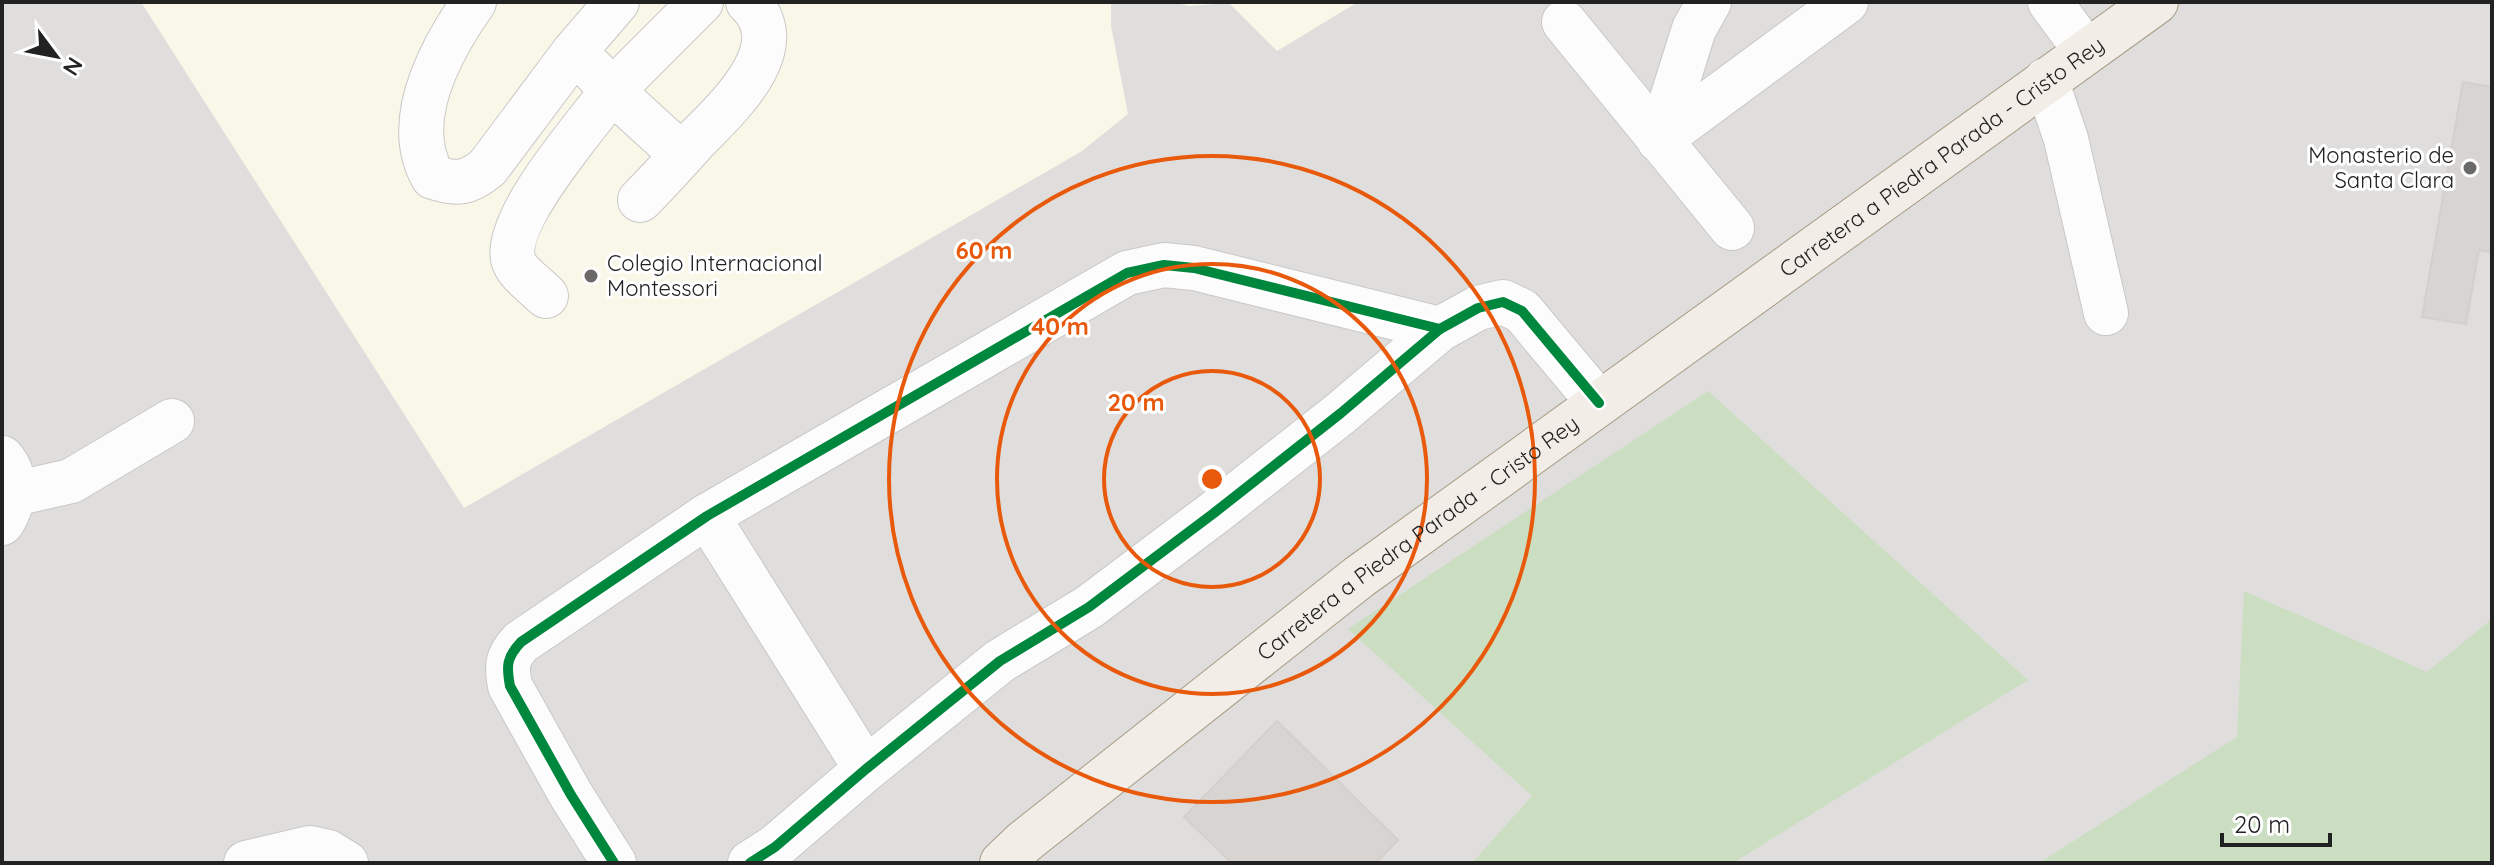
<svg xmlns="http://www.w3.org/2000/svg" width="2494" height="865" font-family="Quicksand,sans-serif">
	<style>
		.residential { fill: #dfdedc }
		.education { fill: #f8f7e8 }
		.forest { fill: #cbdec1 }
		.building { fill: #d7d4d2; stroke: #d3d0cc; stroke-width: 2 }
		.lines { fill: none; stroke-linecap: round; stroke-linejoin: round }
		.minor-casing { stroke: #c9c8c7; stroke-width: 46 }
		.major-casing { stroke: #a79c86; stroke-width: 46 }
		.minor { stroke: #fdfcfc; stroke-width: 44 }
		.major { stroke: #f3ede7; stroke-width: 44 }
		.cycleway-casing { stroke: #fff; stroke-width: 15 }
		.cycleway { stroke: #00873e; stroke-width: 10 }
		.ring { fill: none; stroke: #e8590c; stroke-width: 4 }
		.poi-dot { fill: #6a6968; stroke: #fff; stroke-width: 3 }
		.labels { text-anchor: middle; stroke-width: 6; stroke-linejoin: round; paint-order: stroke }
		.poi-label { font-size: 22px; fill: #222; stroke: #fff; text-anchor: end }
		.street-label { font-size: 22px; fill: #222; stroke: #fff }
		.centre { fill: #e8590c; stroke: #fff; stroke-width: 4 }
		.ring-label { font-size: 24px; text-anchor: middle; font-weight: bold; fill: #e8590c; stroke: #fff; stroke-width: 6; stroke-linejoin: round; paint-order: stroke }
	</style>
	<rect width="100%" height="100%" fill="#f0eeeb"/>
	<rect class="residential" x="2" y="2" width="2490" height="861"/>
	<g class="education">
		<path d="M141,2H1111V26L1128,114L1082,151L464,508Z"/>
		<path d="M1173,2H1358L1277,51L1229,3L1189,6Z"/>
	</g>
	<g class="forest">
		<path d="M1708,391L2028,680L1733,863H1472L1532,796L1348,629Z"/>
		<path d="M2244,591L2427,672L2492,619V863H2039L2237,737Z"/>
	</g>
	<g class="building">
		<path d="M2463,82L2492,87V252L2479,250L2466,324L2422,317Z"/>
		<path d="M1277,721L1398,840L1376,863H1232L1184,817Z"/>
	</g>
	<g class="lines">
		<defs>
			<g id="minor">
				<path d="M474,2C441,49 401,121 433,177C457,185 468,184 488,167L574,52L617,2"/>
				<path d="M2050,2L2086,51"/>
				<path d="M1564,22L1732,228"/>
				<path d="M593,70L612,91L701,2"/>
				<path d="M2046,80L2066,139L2106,313"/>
				<path d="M1659,140L1846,2"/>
				<path d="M1659,140L1694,29L1709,2"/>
				<path d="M640,200C659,181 677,161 695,141C725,110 796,47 748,2"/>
				<path d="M546,296C536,286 516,272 513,259C504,218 587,125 612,91L682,155"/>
				<path d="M2,458C19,478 15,502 2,523"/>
				<path d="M14,494L71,481L172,421"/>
				<path d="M707,516L866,769"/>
				<path d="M246,863L310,848L328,852L346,863"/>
				<path d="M614,863L571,795L510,686C506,665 507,657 521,642L707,516L1127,273L1164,265L1194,268L1440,329"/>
				<path d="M750,863L775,847L866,769L1000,661L1089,607L1214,513L1341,413L1440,329L1478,308L1503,302L1522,311L1599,403"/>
			</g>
			<g id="major">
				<path id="s1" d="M1002,863L1024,842L1359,577L2156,2"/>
			</g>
		</defs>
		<use href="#minor" class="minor-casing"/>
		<use href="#major" class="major-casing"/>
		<use href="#minor" class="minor"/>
		<use href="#major" class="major"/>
		<defs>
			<g id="cycleway">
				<path d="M614,863L571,795L510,686C506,665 507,657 521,642L707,516L1127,273L1164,265L1194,268L1440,329"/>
				<path d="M750,863L775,847L866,769L1000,661L1089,607L1214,513L1341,413L1440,329L1478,308L1503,302L1522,311L1599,403"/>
			</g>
		</defs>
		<use href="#cycleway" class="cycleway-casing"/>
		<use href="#cycleway" class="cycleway"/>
	</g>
	<g class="ring">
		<circle cx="1212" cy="479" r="108"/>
		<circle cx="1212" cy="479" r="215"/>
		<circle cx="1212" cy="479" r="323"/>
	</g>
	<g class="poi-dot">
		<circle cx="2470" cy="168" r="8"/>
		<circle cx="591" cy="276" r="8"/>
	</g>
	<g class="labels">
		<g class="poi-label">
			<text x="2454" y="163">Monasterio de<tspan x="2454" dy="25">Santa Clara</tspan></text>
			<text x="607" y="271" text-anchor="start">Colegio Internacional<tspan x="607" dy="25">Montessori</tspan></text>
		</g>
		<g class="street-label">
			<text dy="8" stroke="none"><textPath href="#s1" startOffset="1176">Carretera a Piedra Parada - Cristo Rey</textPath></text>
			<text dy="8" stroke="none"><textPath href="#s1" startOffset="528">Carretera a Piedra Parada - Cristo Rey</textPath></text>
		</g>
	</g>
	<circle cx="1212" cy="479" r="12" class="centre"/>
	<g class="ring-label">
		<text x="984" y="259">60 m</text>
		<text x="1060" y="335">40 m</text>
		<text x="1136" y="411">20 m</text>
	</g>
	<rect width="2494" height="865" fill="none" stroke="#222222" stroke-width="8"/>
	<g transform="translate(56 56) rotate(122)" stroke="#ffffff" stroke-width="6" paint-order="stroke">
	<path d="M0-6L14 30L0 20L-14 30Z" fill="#222222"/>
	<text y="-12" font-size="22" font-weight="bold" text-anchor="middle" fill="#222222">N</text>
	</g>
	<path d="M2222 833v12h108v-12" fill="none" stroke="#222222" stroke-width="4"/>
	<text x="2234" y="833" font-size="24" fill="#222222" stroke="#ffffff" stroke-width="6" paint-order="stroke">20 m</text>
</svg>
